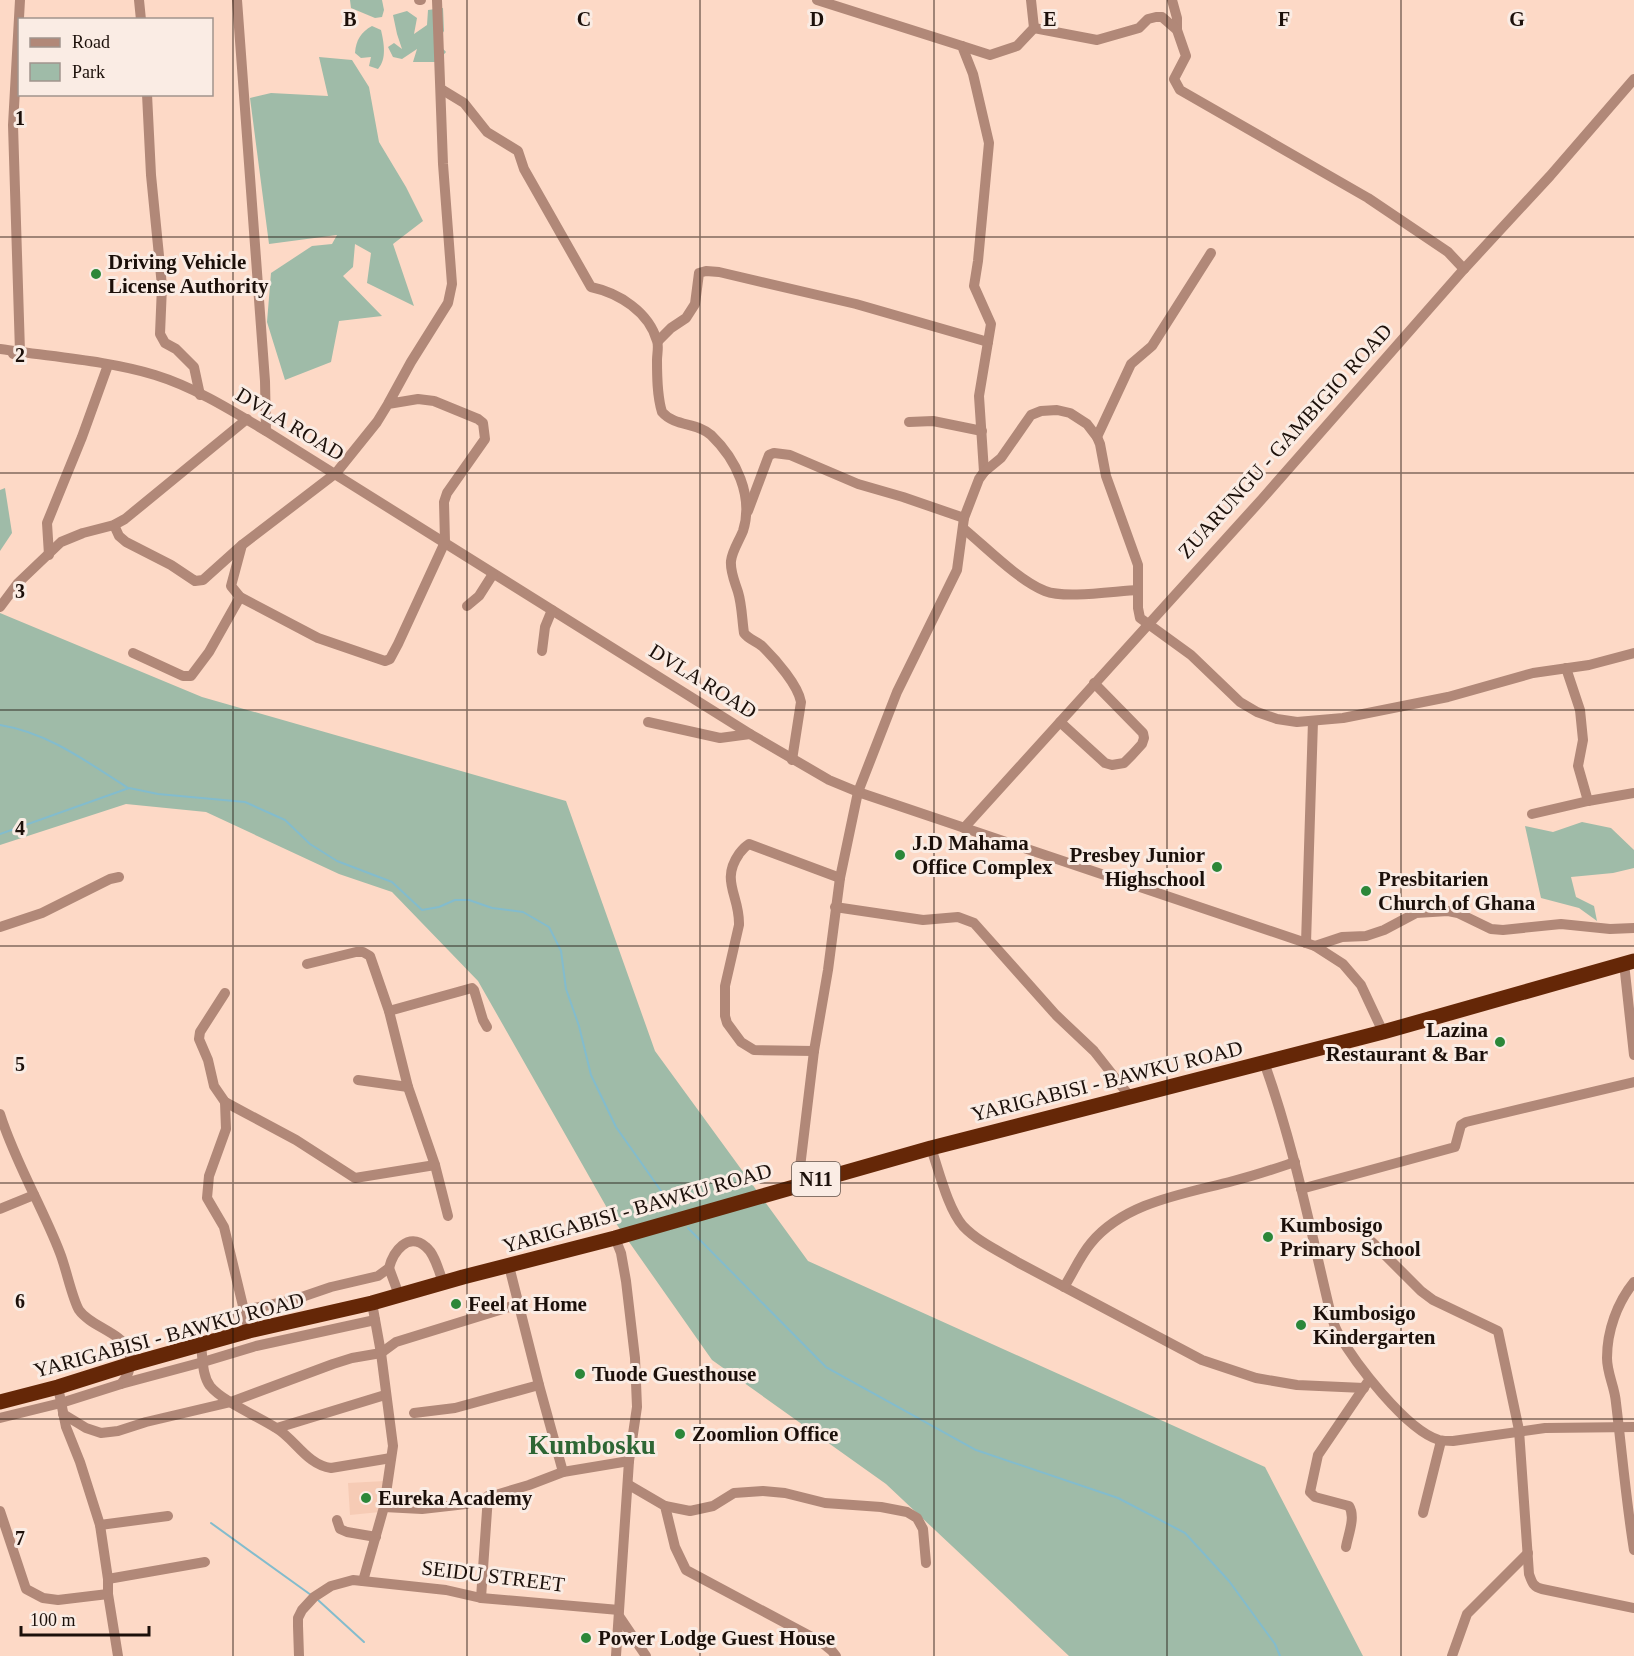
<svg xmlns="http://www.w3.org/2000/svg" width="1634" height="1656" font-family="'Times New Roman',serif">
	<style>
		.built { fill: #f6cbb5 }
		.green { fill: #9fbba8 }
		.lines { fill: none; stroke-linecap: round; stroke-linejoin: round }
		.stream { stroke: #83bccd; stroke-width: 2 }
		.minor { stroke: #b18878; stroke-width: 10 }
		.highway { stroke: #652707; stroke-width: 15 }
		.grid { fill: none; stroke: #1c100a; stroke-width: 1.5; stroke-opacity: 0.55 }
		.poi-dot { fill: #2b8739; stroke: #faece4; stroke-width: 2 }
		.labels { text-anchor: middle; stroke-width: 6; stroke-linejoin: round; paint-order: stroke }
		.shield { fill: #faece4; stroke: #5f524b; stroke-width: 1.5 }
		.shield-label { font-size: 20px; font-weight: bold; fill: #1c100a }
		.poi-label { font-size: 21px; font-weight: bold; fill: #1c100a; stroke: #faece4; text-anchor: start }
		.street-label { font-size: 21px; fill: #1c100a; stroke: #faece4 }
		.district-label { font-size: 27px; font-weight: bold; fill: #2e6634; stroke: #faece4 }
		.grid-label { font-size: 20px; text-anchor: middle; font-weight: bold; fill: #1c100a; stroke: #faece4; stroke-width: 6; stroke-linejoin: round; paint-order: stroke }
	</style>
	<rect width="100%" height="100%" fill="#fdd9c6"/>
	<path class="built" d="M385,1481L380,1512L350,1515L348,1483Z"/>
	<g class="green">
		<path d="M350,0H382L384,10L382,17L375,18L351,8Z"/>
		<path d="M443,8L444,31L437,42L446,52L437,62H413L417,49L402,59L393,57L388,47L394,43L402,49L397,34L393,15L407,11L417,18L414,34L427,25L428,10Z"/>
		<path d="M372,26L381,30C384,43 387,59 378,69L369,66L371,57L361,58L355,53C356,40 361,32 372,26Z"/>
		<path d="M319,57L352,60L369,87L379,142L406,187L423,221L393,244L414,306L367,283L371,253L355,244L353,267L343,276L382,316L339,321L331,362L285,380L267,322L271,273L312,246L332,244L337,235L269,244L250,98L271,93L328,96Z"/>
		<path d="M5,488L12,533L0,551V490Z"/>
		<path d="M0,613L202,697L566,801L655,1051L808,1261L1265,1467L1363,1656H1069L886,1484L712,1360L615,1222L478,981L392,892L339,874L206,812L126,804L0,845Z"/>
		<path d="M1582,822L1611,828L1634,850V868L1613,873L1571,877L1576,897L1594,906L1597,921L1579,908L1541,898L1525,826L1553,832Z"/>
	</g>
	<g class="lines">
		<g class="stream">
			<path d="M0,725C49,733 87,762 128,788"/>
			<path d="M0,834L129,788L158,794L245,802L285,820L310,844L337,861L392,882L422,910L439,907L455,900H469L492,908L523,912L549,927L561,951L566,989L579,1026L591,1075L616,1127L671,1205"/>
			<path d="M688,1228L826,1367L976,1450L1118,1498L1185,1533L1229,1581L1275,1644L1280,1656"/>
			<path d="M211,1523L311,1595"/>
			<path d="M318,1600L364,1642"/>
		</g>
		<g class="minor">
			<path d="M139,0L141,20"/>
			<path d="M237,0L265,381L266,431"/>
			<path d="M419,0H421"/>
			<path d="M817,0L962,46L973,74L989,143L978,261L974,286L991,324L979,396L984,472"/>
			<path d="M1172,0L1177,18V30"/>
			<path d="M1034,28L1097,40L1139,28L1148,19L1156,17H1162L1177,30L1186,56L1174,79L1180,90L1368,198L1448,252L1464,269"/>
			<path d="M962,46L990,55L1017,46L1034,28L1031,0"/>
			<path d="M441,89L464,103L487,132L518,151L524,169L591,287C619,293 649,312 657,341C659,346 657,354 657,360C657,376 657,396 662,412C675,427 697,422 711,435C736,459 754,496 743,531C739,541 732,551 731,561C730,572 735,582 738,592C742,605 742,620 744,633C749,640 757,641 763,647C776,660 798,685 801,702L792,760"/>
			<path d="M147,94L151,175L162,286L160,334L165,343L176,349L194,367L200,395"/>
			<path d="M658,341L671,328L686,318L695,304L699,273L706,271L719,272L856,304L988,342"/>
			<path d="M0,349C51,357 105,360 155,375C194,387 231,410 266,431L750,734L829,780L858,792L1315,946L1343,964L1361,985L1383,1032"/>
			<path d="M13,354L20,352L13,125L20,0"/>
			<path d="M388,404L418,399L434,401L478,419L483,423L485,439L447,493L444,502L445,542L398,644L390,659L385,661L318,638L240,597L231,586L242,545L336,473L377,422L388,404L411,362L448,303L452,284L443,164L437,0"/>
			<path d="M909,422L933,421L982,431"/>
			<path d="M1097,437L1131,364L1152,346L1211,253"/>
			<path d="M748,511L769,455L774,453L790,455L858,484L903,497L964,518"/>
			<path d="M114,525L119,536L126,542L171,565L195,581L203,580L242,545"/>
			<path d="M964,529C987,548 1018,580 1045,591C1065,599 1115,591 1138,590"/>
			<path d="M49,555L47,523L82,437L108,365"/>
			<path d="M467,606L479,596L493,574"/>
			<path d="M0,607L18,583L61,542L83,533L114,525L125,519L247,419"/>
			<path d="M542,651L545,627L552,610"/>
			<path d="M133,653L183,676H191L209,652L240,597"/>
			<path d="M1566,668L1580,710L1583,740L1578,766L1588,801"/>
			<path d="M648,722L720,738L750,734"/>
			<path d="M1060,722L1105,763L1112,765L1124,763L1132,755L1142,744L1144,738L1143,733L1094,683"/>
			<path d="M1532,814L1588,801L1634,793"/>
			<path d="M964,828L1262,499L1464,269L1550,176L1634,79"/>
			<path d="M835,907L923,920L958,917L974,923L1056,1015L1094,1051L1131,1098"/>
			<path d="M0,927L42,913L110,879L119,877"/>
			<path d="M1306,943L1313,721"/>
			<path d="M1315,946L1342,937L1366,936L1384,930L1416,913L1448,911L1458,913L1491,929L1503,930L1561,924L1610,929L1634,928"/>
			<path d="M1624,963L1634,1055"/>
			<path d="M307,964L356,952H363L370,956L389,1011L408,1087L435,1165L448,1216"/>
			<path d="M225,993L200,1032L199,1039L208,1060L214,1086L225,1102L296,1140L355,1178L435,1165"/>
			<path d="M389,1011L472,988L474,990L483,1020L487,1027"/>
			<path d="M814,1051L754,1050L741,1042L727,1023L725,1016V986L739,925C740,896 720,881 739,854C742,850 744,847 749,844L840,878"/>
			<path d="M1264,1062C1293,1143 1310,1227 1330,1311C1332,1318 1334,1326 1338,1333C1355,1363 1406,1430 1439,1440C1443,1441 1449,1441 1453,1441L1545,1428L1634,1427"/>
			<path d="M358,1080L408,1087"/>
			<path d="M225,1102L226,1129L209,1176L207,1198L224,1227L249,1331"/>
			<path d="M0,1114C15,1162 42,1206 60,1253C66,1268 72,1298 79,1310C90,1326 122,1333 128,1350C133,1363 130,1374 121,1384L61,1403L0,1418"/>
			<path d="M931,1148C939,1171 948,1209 963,1226C978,1242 1001,1252 1019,1263L1202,1360L1256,1378L1297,1385L1364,1388"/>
			<path d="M798,1184L814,1051L828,970L840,878L858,792L897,692L957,570L964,518L979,479L984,472L1001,458L1031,415L1041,411L1057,410L1070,413L1087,424L1097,437L1100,444L1106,476L1138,565V608L1140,618L1191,655L1240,702L1257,712L1277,719L1297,722L1343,718L1448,697L1533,673L1589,665L1634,653"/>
			<path d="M1301,1189L1455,1147L1461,1125L1466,1122L1634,1082"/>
			<path d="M0,1209L34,1195"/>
			<path d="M615,1238L621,1253L626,1281L635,1358L637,1407L629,1461L616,1656"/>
			<path d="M1372,1242L1421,1291L1433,1300L1498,1331L1519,1430L1529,1574C1532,1582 1533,1587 1542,1589L1634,1608"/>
			<path d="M509,1266L539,1385L563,1472"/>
			<path d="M389,1268L399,1295"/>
			<path d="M1634,1282C1617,1303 1607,1331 1607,1358C1607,1374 1615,1387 1616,1403C1622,1452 1626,1501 1634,1550"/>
			<path d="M1064,1287C1073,1273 1080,1256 1091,1243C1125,1202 1184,1194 1233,1181C1254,1176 1274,1169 1295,1162"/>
			<path d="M245,1310L293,1300L331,1287L378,1276L389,1268C393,1252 408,1231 426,1247C435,1254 439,1272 443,1282"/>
			<path d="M201,1346C203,1359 202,1375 210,1386C222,1401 259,1417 276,1428C295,1439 307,1465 331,1468L391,1458"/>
			<path d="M121,1384L203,1362L256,1346L375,1320"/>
			<path d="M58,1387L66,1427L80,1462L100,1525L108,1579V1594L118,1656"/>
			<path d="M414,1413L455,1408L539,1385"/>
			<path d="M63,1414L86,1428L101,1433L118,1431L146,1422L231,1402L333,1364L352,1358L381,1353L396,1342L519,1304"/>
			<path d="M277,1428L385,1395"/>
			<path d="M629,1485L665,1506L675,1547L686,1570L821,1642L832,1651L836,1656"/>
			<path d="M665,1506L690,1511L713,1506L734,1493L763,1491L785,1493L825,1503L881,1507L907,1512L917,1518L923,1529L926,1563"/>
			<path d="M384,1507L422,1509L466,1504L529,1485L563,1472L629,1461"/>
			<path d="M0,1511L26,1589L43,1598L58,1600L108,1594"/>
			<path d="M1423,1513L1441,1441"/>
			<path d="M337,1520L340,1529L347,1532L376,1537"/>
			<path d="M100,1525L168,1516"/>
			<path d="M1346,1547C1348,1535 1356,1517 1349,1506L1315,1497L1310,1492L1318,1455L1367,1383"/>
			<path d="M108,1579L205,1562"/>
			<path d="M363,1581L384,1507L393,1446L381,1353L372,1303"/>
			<path d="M481,1598L488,1496"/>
			<path d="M619,1616L646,1656"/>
			<path d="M299,1656L298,1626V1618L302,1610L314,1597L331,1586L353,1580L446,1590L481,1598L619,1610"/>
			<path d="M1452,1656L1467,1614L1528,1553"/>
		</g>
		<path class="highway" d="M0,1402L58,1387L131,1364L249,1331L372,1303L463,1277L615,1238L931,1148L1383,1032L1634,961"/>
	</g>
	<path class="grid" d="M233,0V1656M467,0V1656M700,0V1656M934,0V1656M1167,0V1656M1401,0V1656M0,237H1634M0,473H1634M0,710H1634M0,946H1634M0,1183H1634M0,1419H1634"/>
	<g class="poi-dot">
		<circle cx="96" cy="274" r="6"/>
		<circle cx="900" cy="855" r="6"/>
		<circle cx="1217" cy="867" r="6"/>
		<circle cx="1366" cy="891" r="6"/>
		<circle cx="1500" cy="1042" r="6"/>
		<circle cx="1268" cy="1237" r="6"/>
		<circle cx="456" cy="1304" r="6"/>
		<circle cx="1301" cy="1325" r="6"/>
		<circle cx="580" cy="1374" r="6"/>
		<circle cx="680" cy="1434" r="6"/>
		<circle cx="366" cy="1498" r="6"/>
		<circle cx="586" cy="1638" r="6"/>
	</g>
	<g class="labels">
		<rect class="shield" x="792" y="1162" width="48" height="34" rx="4.5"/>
		<g class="shield-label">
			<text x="816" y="1186">N11</text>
		</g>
		<g class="poi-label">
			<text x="108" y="269">Driving Vehicle<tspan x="108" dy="24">License Authority</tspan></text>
			<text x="912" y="850">J.D Mahama<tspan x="912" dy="24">Office Complex</tspan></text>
			<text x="1205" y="862" text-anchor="end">Presbey Junior<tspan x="1205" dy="24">Highschool</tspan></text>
			<text x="1378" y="886">Presbitarien<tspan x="1378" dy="24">Church of Ghana</tspan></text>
			<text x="1488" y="1037" text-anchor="end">Lazina<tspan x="1488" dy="24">Restaurant &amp; Bar</tspan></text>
			<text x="1280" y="1232">Kumbosigo<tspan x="1280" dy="24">Primary School</tspan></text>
			<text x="468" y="1311">Feel at Home</text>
			<text x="1313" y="1320">Kumbosigo<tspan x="1313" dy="24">Kindergarten</tspan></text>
			<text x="592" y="1381">Tuode Guesthouse</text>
			<text x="692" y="1441">Zoomlion Office</text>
			<text x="378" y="1505">Eureka Academy</text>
			<text x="598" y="1645">Power Lodge Guest House</text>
		</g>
		<g class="street-label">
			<text transform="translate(290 424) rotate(31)" y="7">DVLA ROAD</text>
			<text transform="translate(1285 441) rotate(-48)" y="7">ZUARUNGU - GAMBIGIO ROAD</text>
			<text transform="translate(703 681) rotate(32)" y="7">DVLA ROAD</text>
			<text transform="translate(1107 1081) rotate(-14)" y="7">YARIGABISI - BAWKU ROAD</text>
			<text transform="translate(637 1208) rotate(-16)" y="7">YARIGABISI - BAWKU ROAD</text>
			<text transform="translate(169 1335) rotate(-15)" y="7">YARIGABISI - BAWKU ROAD</text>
			<text transform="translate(493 1576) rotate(7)" y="7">SEIDU STREET</text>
		</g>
		<g class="district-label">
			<text x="592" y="1454">Kumbosku</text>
		</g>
	</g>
	<g class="grid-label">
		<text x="350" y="26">B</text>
		<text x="584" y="26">C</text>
		<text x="817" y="26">D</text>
		<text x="1050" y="26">E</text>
		<text x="1284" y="26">F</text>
		<text x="1517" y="26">G</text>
		<text x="20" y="125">1</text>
		<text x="20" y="362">2</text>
		<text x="20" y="598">3</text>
		<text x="20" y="835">4</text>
		<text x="20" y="1071">5</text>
		<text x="20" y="1308">6</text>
		<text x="20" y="1545">7</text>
	</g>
	<rect x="18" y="18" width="195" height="78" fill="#faece4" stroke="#a1948d" stroke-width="1.5"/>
	<rect x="30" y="38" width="30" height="9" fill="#b18878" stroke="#a1948d" stroke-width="1.5"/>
	<text x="72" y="48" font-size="18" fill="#1c100a">Road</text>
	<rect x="30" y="63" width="30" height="18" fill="#9fbba8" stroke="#a1948d" stroke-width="1.5"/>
	<text x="72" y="78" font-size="18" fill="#1c100a">Park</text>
	<path d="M21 1626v9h128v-9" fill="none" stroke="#1c100a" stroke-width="3"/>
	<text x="30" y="1626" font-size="18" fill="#1c100a" stroke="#faece4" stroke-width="4.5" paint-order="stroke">100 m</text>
</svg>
